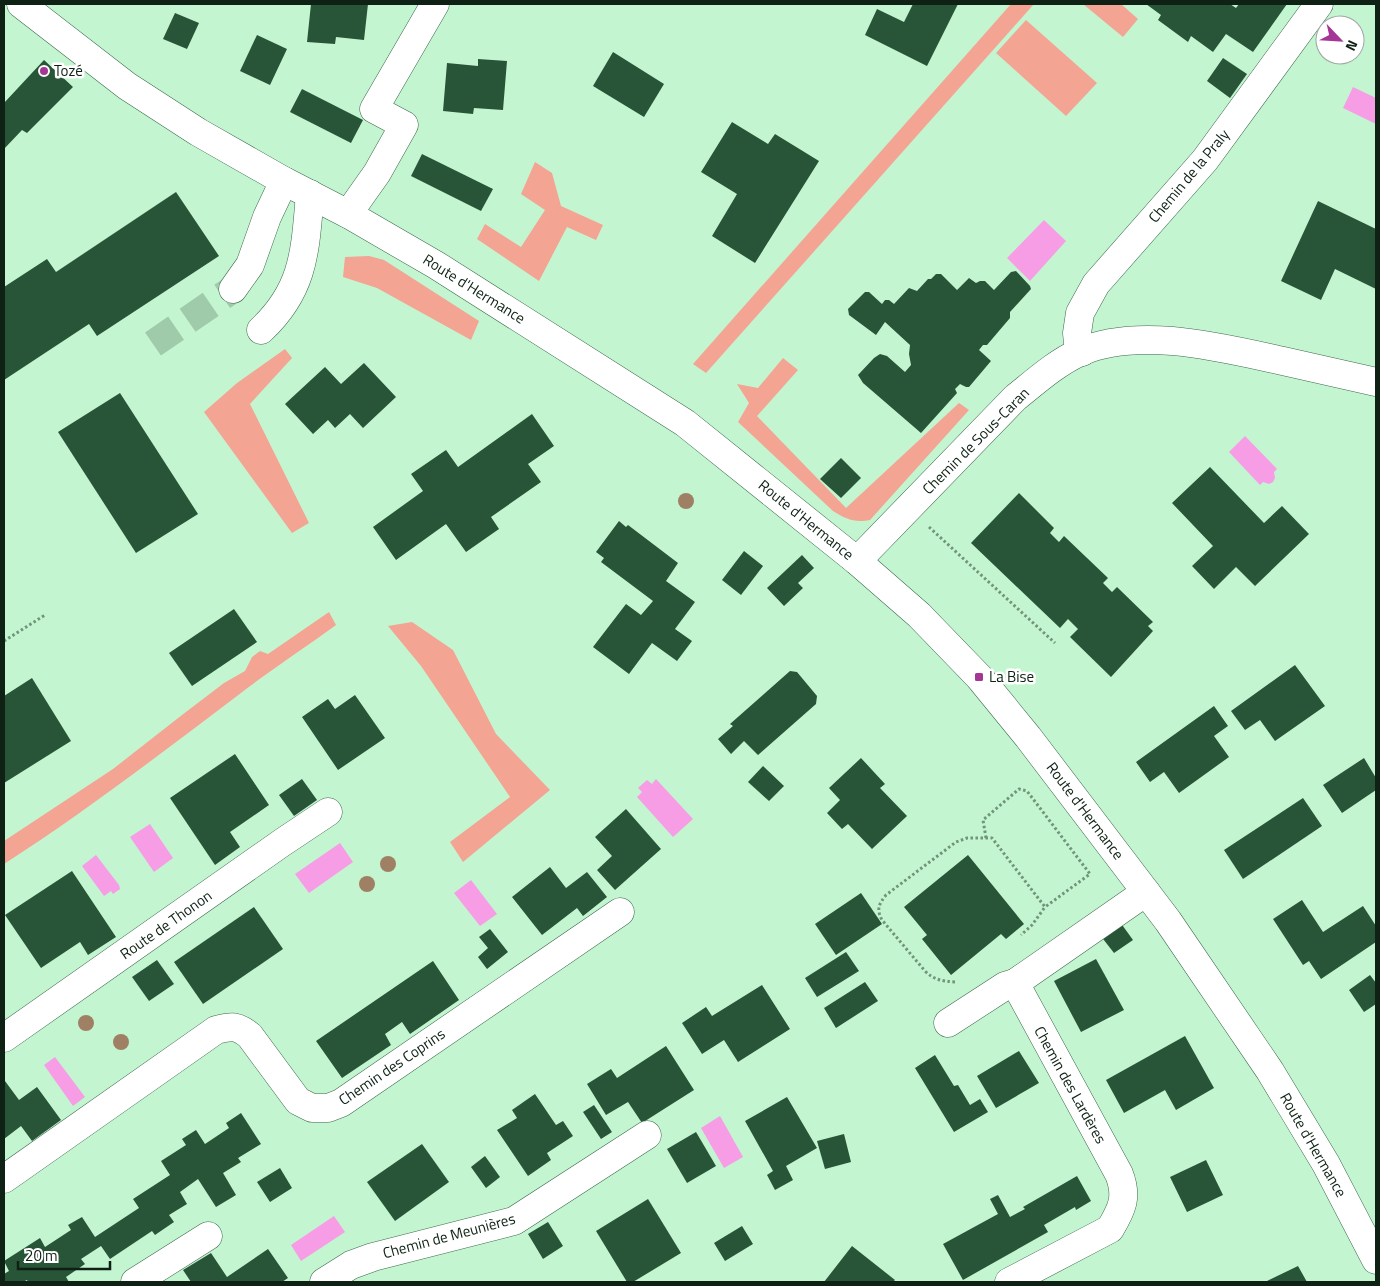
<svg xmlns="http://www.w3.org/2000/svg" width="1380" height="1286" font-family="'Titillium Web',sans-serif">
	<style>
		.green { fill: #f3a492 }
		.water { fill: #f69de6 }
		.building { fill: #285437 }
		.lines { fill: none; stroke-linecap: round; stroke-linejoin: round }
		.minor-tunnel { stroke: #a0cbab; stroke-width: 28; stroke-dasharray: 28 14; stroke-linecap: butt }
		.minor-casing { stroke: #3d694b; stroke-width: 29 }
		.major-casing { stroke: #3d694b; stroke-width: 29 }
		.path { stroke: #71957b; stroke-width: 3; stroke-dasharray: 2.5 2.5; stroke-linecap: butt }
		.minor { stroke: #fff; stroke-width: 28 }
		.major { stroke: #fff; stroke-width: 28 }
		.tree { fill: #9f8064 }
		.poi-dot { fill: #a43795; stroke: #fff; stroke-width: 2 }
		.labels { text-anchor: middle; stroke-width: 5; stroke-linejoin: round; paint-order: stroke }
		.poi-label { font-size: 15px; fill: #0e2114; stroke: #fff; text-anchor: start }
		.street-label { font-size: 15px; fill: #0e2114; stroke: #fff }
	</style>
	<rect width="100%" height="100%" fill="#c4f5d1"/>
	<g class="green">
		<path d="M1011,4H1034L706,373L693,364Z"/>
		<path d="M1083,4H1121L1138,19L1123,37Z"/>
		<path d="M1026,20L1097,83L1066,116L996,53Z"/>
		<path d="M535,162L552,173L561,206L603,225L596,240L567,227L539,281L477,239L485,224L521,247L545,210L521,194Z"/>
		<path d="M369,256L384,260L479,321L471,340L377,288L343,277L345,257Z"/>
		<path d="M285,349L292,358L250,404L309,523L292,533L204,412L237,383Z"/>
		<path d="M783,358L798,370L757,416L846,508L959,403L969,410L870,520C854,523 846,519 833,511L738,422L749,403L737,384L758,388Z"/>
		<path d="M329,612L336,625C303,649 269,671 237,696C160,754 85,812 4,864V841L113,769L182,715L224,683L245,671L252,657L260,651L268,654Z"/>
		<path d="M412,622L453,650L496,734L550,790L463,862L450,842L510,797L421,666L388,626Z"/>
	</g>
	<g class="water">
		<path d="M1353,87L1376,98V124L1343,108Z"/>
		<path d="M1044,220L1066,241L1030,281L1007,258Z"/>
		<path d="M1245,436L1277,469L1274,472L1275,478L1273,482L1269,484L1263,482L1260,485L1229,452Z"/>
		<path d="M656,779L693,819L673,837L637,797L642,792L638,788L647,780L652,784Z"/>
		<path d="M150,824L173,858L154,872L130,837Z"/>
		<path d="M340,843L353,862L309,893L295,874Z"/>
		<path d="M96,855L119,885L120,889L113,894L111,891L104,896L82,866Z"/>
		<path d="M471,880L497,914L480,926L454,893Z"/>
		<path d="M55,1057L85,1097L73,1106L44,1065Z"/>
		<path d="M720,1116L743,1157L724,1168L701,1128Z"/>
		<path d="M334,1216L345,1232L301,1261L291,1245Z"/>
	</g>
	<g class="building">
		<path d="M311,4H368L364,40L336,37L335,44L307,42Z"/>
		<path d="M913,4H958L927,66L865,35L877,9L904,22Z"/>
		<path d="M1146,4H1230L1236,8L1239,4H1287L1253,52L1226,34L1213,52L1191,36L1188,42L1158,20L1161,15Z"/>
		<path d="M175,13L199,23L187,49L163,39Z"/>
		<path d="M257,35L287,49L270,85L240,71Z"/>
		<path d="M613,52L664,84L644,117L593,86Z"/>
		<path d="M1223,58L1247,74L1230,98L1207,81Z"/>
		<path d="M478,59L507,61L503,110L474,108L473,114L443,111L447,63L478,66Z"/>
		<path d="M44,60L73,87L27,133L22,130L4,149V103Z"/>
		<path d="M302,89L363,120L351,143L290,112Z"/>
		<path d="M732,122L768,144L775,134L819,161L755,263L712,236L737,194L701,172Z"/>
		<path d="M422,154L493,189L481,211L411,176Z"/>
		<path d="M176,192L219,256L97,336L89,324L4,380V287L47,259L56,272Z"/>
		<path d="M1318,201L1376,229V289L1335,269L1321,300L1281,281Z"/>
		<path d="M1016,271L1030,286L1031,289L1010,312V318L987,345H983L979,350L991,361L969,387H966L960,384L955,389L957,393L921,433L863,383L858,375L874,358L880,354L887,356L905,372L911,365L909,354L910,345L885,322L876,335L849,315L848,309L865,292H869L882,304L885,300H889L894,304L909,288L917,291L928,279H931L936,274H941L957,290L969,278L976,283L980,281H985L994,290L1011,272Z"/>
		<path d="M364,363L396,397L363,428L350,414L335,428L328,420L313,434L285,404L325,367L341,384Z"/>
		<path d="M120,393L198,514L136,553L58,432Z"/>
		<path d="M532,414L554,446L528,464L541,482L491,517L499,529L466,552L446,524L396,560L373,527L423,491L411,474L446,450L458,467Z"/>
		<path d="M841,458L861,478L841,498L820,479Z"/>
		<path d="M1210,467L1264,523L1282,506L1309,534L1255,586L1236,567L1214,589L1192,566L1213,546L1172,503Z"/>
		<path d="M1019,493L1054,528L1050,533L1059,542L1064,536L1108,578L1103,583L1112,592L1117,587L1153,622L1148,626L1153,631L1111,677L1070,637L1078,629L1068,619L1060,628L971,543Z"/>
		<path d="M619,521L626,527L628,525L678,563L666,581L695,602L675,629L692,641L677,661L652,643L629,674L593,647L626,604L641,615L653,601L601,562L604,558L596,552Z"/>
		<path d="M744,551L763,566L741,595L722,580Z"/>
		<path d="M802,555L814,568L798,583L803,588L784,606L767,588Z"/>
		<path d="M234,609L257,642L192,686L169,653Z"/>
		<path d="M1295,665L1325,706L1275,741L1260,720L1245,730L1231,711Z"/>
		<path d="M790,671L797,672L817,696L816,704L758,755L744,741L731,754L718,739L733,726L730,724Z"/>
		<path d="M32,678L71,741L4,783V696Z"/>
		<path d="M355,695L385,738L338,770L302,717L328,699L335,709Z"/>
		<path d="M1214,706L1228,726L1214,736L1229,757L1179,793L1164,772L1150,782L1136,762Z"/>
		<path d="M235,754L269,805L230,832L240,847L215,865L170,798Z"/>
		<path d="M861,758L885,784L880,788L907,816L872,849L848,824L842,829L827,813L840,800L829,788Z"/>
		<path d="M1364,758L1376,778V790L1342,813L1323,785Z"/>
		<path d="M763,766L784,786L769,801L748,782Z"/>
		<path d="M302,779L317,800L294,816L279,795Z"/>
		<path d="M1303,798L1322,826L1243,879L1224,850Z"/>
		<path d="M626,809L661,849L615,890L597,870L612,856L595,837Z"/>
		<path d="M968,855L1024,924L1006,939L1001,934L951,975L922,939L927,935L904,907Z"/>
		<path d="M550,867L566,888L587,872L607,897L583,916L577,908L542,935L512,897Z"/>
		<path d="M72,871L116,937L88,955L80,942L41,968L5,915Z"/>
		<path d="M861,893L882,924L836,955L815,924Z"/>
		<path d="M1302,900L1323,932L1363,906L1376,926V942L1321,979L1309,961L1303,965L1273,919Z"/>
		<path d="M254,907L283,949L203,1004L174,962Z"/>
		<path d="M1120,922L1133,940L1114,953L1100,935Z"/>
		<path d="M490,929L508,952L487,969L478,957L488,948L479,937Z"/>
		<path d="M846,952L859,971L817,997L805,978Z"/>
		<path d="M1096,959L1124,1010L1081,1032L1054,981Z"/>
		<path d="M157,960L174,984L149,1001L132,977Z"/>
		<path d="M433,961L459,1000L410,1034L402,1022L385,1034L391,1045L342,1078L316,1041Z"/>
		<path d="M1370,975L1376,983V1004L1364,1012L1349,990Z"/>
		<path d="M865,982L878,1001L836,1028L824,1008Z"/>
		<path d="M762,985L790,1029L738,1062L724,1040L702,1054L682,1023L706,1007L712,1016Z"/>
		<path d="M1185,1036L1214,1088L1176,1110L1165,1090L1124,1113L1106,1080Z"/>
		<path d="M666,1046L694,1090L642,1123L628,1102L606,1115L587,1084L611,1069L617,1078Z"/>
		<path d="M1019,1051L1039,1083L996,1108L977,1076Z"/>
		<path d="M935,1055L954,1086L958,1085L970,1105L980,1099L988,1112L954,1132L915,1068Z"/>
		<path d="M5,1081L19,1100L37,1087L61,1120L32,1141L21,1126L4,1139Z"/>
		<path d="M535,1094L556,1125L563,1121L573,1136L547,1153L551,1160L528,1176L497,1130L517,1118L512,1110Z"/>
		<path d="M787,1097L817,1148L786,1166L793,1180L775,1190L767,1175L773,1171L745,1121Z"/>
		<path d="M594,1105L612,1132L601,1139L583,1112Z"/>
		<path d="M241,1113L261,1144L238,1158L241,1162L223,1173L236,1195L216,1207L198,1179L180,1192L187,1204L169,1215L174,1222L155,1235L152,1231L110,1259L101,1246L81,1259L85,1264L66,1277L69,1282H28L27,1280L23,1282H4V1274L9,1271L4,1261L40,1238L45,1247L71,1230L68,1225L82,1217L95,1237L139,1208L133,1199L170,1175L161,1161L186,1145L182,1139L196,1130L205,1144L229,1128L226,1123Z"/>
		<path d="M696,1132L716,1166L687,1183L667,1149Z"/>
		<path d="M844,1134L851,1162L825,1169L817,1141Z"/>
		<path d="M422,1144L449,1182L395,1221L367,1182Z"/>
		<path d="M485,1156L500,1177L486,1188L471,1167Z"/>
		<path d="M1206,1160L1223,1195L1187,1212L1170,1177Z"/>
		<path d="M280,1168L292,1188L270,1202L257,1182Z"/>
		<path d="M1077,1176L1091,1201L1076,1210L1075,1207L1044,1225L1048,1232L963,1280L943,1244L998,1214L990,1199L998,1195L1010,1217L1025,1209L1023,1207Z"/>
		<path d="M648,1199L681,1253L633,1282H627L596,1231Z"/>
		<path d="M548,1222L563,1246L543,1259L528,1234Z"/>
		<path d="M742,1226L753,1244L725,1261L714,1243Z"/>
		<path d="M852,1246L895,1280L893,1282H824Z"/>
		<path d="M268,1249L288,1278L282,1282H191L183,1270L211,1253L227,1277Z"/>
		<path d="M1298,1266L1307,1282H1265Z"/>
	</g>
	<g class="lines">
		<path class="minor-tunnel" d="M153,344L233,289"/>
		<defs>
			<g id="minor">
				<path d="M348,214L377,173L404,125L374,109L435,4"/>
				<path d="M233,289L250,265L267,217L284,181"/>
				<path d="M261,330C305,289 305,250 310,194"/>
				<path d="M1082,352L1078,343L1077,333L1080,313L1096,284L1205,160L1319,4"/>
				<path d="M857,561L1015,398C1035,382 1056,363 1080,352C1139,326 1223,348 1283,361C1314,368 1345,375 1376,382"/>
				<path d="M948,1023L1005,986L1015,983"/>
				<path d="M4,1038L283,842L328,812"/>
				<path d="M4,1179L216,1030C232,1026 237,1025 250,1036L298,1101L312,1108H328L341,1103L620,912"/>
				<path d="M135,1282L208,1236"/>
				<path d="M324,1282L351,1265L373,1257L514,1221L647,1135"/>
				<path d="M1009,1282L1110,1229C1122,1209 1128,1197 1119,1174L1015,983L1146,892"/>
			</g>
			<path id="major" d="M21,4L127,86L198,132L284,181L348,214L436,265L685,423L857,561L919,615L979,677L1028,737L1168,921L1270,1071L1326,1164L1376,1260"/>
		</defs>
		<use href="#minor" class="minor-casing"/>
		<use href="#major" class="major-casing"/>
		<g class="path">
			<path d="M929,527L1055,643"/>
			<path d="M4,641L45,615"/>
			<path d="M986,838L983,820L1019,789L1027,791L1090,874L1045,907"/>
			<path d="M955,982C942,981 934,980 925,971L882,920C876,909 879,904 886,895L956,842L967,838H992L1045,907L1032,925L1021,935"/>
		</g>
		<use href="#minor" class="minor"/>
		<use href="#major" class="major"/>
	</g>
	<g class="tree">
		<circle cx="686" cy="501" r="8"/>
		<circle cx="388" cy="864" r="8"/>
		<circle cx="367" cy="884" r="8"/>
		<circle cx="86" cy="1023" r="8"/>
		<circle cx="121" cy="1042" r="8"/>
	</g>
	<g class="poi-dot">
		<circle cx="44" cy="71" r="5"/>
		<rect x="974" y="672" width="10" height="10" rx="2.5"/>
	</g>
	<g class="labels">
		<g class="poi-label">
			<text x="54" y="76">Tozé</text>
			<text x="989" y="682">La Bise</text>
		</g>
		<g class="street-label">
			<text transform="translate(1189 176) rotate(-50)" y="5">Chemin de la Praly</text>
			<text transform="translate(474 289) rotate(32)" y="5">Route d'Hermance</text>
			<text transform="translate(976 441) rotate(-45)" y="5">Chemin de Sous-Caran</text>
			<text transform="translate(806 520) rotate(39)" y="5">Route d'Hermance</text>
			<text transform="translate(1085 811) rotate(53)" y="5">Route d'Hermance</text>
			<text transform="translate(166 925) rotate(-35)" y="5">Route de Thonon</text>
			<text transform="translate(392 1067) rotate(-34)" y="5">Chemin des Coprins</text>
			<text transform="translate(1070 1085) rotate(61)" y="5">Chemin des Lardères</text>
			<text transform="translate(1313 1145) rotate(60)" y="5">Route d'Hermance</text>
			<text transform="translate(449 1236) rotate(-15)" y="5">Chemin de Meunières</text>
		</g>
	</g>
	<rect width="1380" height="1286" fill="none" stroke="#0e2114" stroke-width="10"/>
	<g transform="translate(1340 40) rotate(115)"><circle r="24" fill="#ffffff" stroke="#9fa6a1"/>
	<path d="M0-4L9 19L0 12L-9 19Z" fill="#a43795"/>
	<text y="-8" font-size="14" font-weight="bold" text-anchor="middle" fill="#0e2114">N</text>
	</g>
	<path d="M18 1261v8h92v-8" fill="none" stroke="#0e2114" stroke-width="2.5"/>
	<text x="25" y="1261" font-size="15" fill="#0e2114" stroke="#ffffff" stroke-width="4" paint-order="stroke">20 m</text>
</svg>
